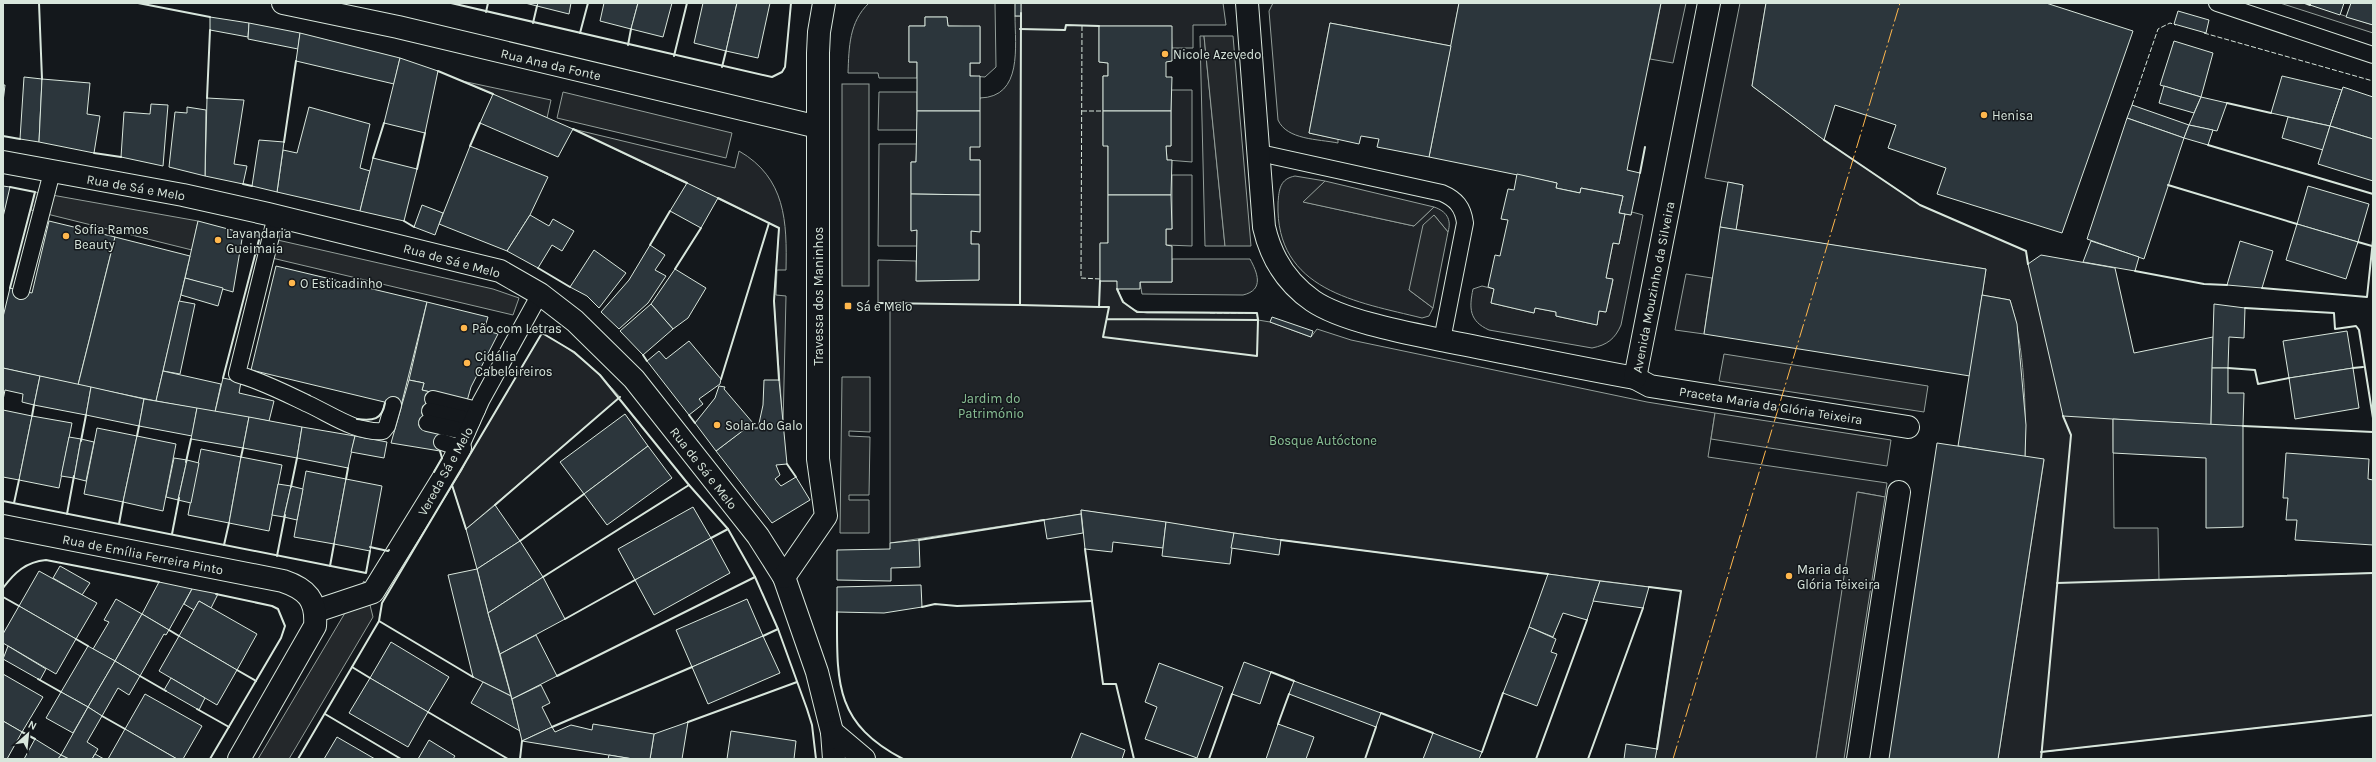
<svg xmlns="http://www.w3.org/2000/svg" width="2376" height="762" font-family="Karla,sans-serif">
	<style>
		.green { fill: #202428; stroke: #939e99 }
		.parking { fill: #24282b; stroke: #939e99 }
		.building { fill: #2c363c; stroke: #d8e6dc }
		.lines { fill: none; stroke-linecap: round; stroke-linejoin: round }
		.service-casing { stroke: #d8e6dc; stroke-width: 18 }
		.pedestrian-casing { stroke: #d8e6dc; stroke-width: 24 }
		.minor-casing { stroke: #d8e6dc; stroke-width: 24 }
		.service { stroke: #14181c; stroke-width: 16 }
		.pedestrian { stroke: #14181c; stroke-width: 22 }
		.minor { stroke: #14181c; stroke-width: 22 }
		.fence { stroke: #d8e6dc; stroke-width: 1; stroke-dasharray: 5 2; stroke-linecap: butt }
		.wall { stroke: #d8e6dc; stroke-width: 2 }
		.power { stroke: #ffb74d; stroke-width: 1; stroke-dasharray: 14 3 2 3; stroke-linecap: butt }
		.poi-dot { fill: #ffb74d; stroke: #14181c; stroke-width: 1.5 }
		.labels { text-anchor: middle; stroke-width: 3; stroke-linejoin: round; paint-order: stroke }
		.poi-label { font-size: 13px; fill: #d8e6dc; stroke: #14181c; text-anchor: start }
		.street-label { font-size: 13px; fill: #d8e6dc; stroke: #14181c }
		.park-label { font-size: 13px; fill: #8ac095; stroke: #14181c }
	</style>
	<rect width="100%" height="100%" fill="#14181c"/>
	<g class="green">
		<path d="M869,3H995L996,67L985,77L970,76V63H980V27L948,26L947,17H925V26H909V62H917V78H879L878,73H848C849,47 849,22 869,3Z"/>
		<path d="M1021,3H1223L1226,25H1193V48H1172L1171,26H1099V62L1108,63V76H1103V145L1108,146V243L1100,244V281H1117C1118,301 1129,311 1147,313H1257L1258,320L1270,322L1311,337L1317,329L1351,340L1647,402L1715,413L1708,457L1887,483L1885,497L1858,492L1816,759H1655L1681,591L1281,540L1081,510V514L890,543V304L878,303V260L916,261L917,281L979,280V245L971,244V231H980V160H970V147L980,98C1023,97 1015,46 1015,16H1021Z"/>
		<path d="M1273,3H1459L1451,46L1330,23L1309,133L1338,139V143C1318,139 1287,140 1278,120L1269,11Z"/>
		<path d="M1661,3H1686L1673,63L1650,59Z"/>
		<path d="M1740,3H1766L1752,86L1824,140L1920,205L2026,251L2028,264L2113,419L2114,528H2158L2159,580L2373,573V715L2042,752L2041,759H1998L2044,460L2025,457C2026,405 2025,349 2010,300L1982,295L1986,269L1736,230L1743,185L1705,178Z"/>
		<path d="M2280,3H2305L2373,25V33Z"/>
		<path d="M1200,36H1204L1225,246H1205Z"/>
		<path d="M462,81L551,100L547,118Z"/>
		<path d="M1171,90H1192V162L1167,160L1166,146H1171Z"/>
		<path d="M879,92H917V130H878Z"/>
		<path d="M573,129L735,168L739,151C786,178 787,222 786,270H777L776,295L786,296L783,426L774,301L779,228Z"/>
		<path d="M879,144H917L916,162H911V230H917V246H878Z"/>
		<path d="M1172,175H1192V246L1166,245V229H1172Z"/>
		<path d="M1295,176L1325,181L1304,202L1414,226L1434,207C1446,211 1452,219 1448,232L1434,215L1409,290L1433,308L1429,316L1422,318C1358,302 1275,291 1278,203C1279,189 1280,179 1295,176Z"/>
		<path d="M1632,212L1643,215L1621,325C1615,339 1607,345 1592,348L1489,330C1469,321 1469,308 1473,289L1482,286L1494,289L1491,303L1534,313L1535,308L1556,312V316L1597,325L1599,311L1606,312L1613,280L1606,278L1613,243L1619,244L1625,214L1631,215Z"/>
		<path d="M1172,259H1250C1257,272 1265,290 1243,295L1142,294L1140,282H1172Z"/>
		<path d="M1686,274L1712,278L1704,334L1675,330Z"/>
		<path d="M542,333C573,349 597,371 620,397L466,529L452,485Z"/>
	</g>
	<g class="parking">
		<path d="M1204,36H1233L1251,246H1225Z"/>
		<rect x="842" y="84" width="27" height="202"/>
		<path d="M563,92L732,133L726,158L557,118Z"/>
		<path d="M1325,181L1434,207L1414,226L1303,202Z"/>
		<path d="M35,192L198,221L192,250L31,210Z"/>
		<path d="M1434,215L1448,232L1433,308L1409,290L1423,225Z"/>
		<path d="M260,236L493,289L519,298L513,315L255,254Z"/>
		<path d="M1724,354L1928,386L1924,412L1719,381Z"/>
		<path d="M842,377H870V432L849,431V436L870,437L869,495H849V500H869V533H840Z"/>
		<path d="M1715,413L1891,440L1887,466L1711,439Z"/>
		<path d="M1857,492L1885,497L1844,759H1816Z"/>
		<path d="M364,581L373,617L289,759H258Z"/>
	</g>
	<g class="building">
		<path d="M525,3H538L537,6Z"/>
		<path d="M538,3H571L569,14L537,6Z"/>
		<path d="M604,3H638L631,29L600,21Z"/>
		<path d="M638,3H672L663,37L631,29Z"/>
		<path d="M703,3H737L726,51L694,43Z"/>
		<path d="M737,3H770L758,58L726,51Z"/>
		<rect x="1015" y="3" width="6" height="13"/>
		<path d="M1459,3H1661L1627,170L1640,173L1631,215L1619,213L1623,196L1581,188L1580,193L1556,188L1557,183L1429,157Z"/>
		<path d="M1766,3H2046L2133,31L2062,233L1937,194L1946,168L1888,148L1896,125L1835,105L1824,140L1752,86Z"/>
		<path d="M2311,3H2344L2340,15L2310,5Z"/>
		<path d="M2351,3H2373V25L2346,17Z"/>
		<path d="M2178,11L2209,20L2206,33L2174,24Z"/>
		<path d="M210,17L249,23L248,37L210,30Z"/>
		<path d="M925,17H947L948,26H980V63H970V76H980V111H917V62H909V26H925Z"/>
		<path d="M249,23L300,33L298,49L248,39Z"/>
		<path d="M1330,23L1451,46L1429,157L1377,147L1379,139L1361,136L1359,144L1309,133Z"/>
		<path d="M1099,26H1172V61L1166,62V77H1172L1171,111H1103V76H1108V63L1099,62Z"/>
		<path d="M300,33L400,58L394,84L296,61Z"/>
		<path d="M2174,41L2213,53L2201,97L2160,85Z"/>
		<path d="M400,58L438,71L425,133L384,123Z"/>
		<path d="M2282,76L2342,90L2330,126L2271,113Z"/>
		<path d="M24,77L42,79L39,142L20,139Z"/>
		<path d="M42,79L90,83L87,114L100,116L94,153L39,142Z"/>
		<path d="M3,85H5L3,102Z"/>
		<path d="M2164,86L2201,97L2194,113L2159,103Z"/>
		<path d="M2343,87L2373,97V139L2330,126Z"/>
		<path d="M493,94L573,129L558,157L480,123Z"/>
		<path d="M2201,97L2227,103L2217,131L2189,125Z"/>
		<path d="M207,98L244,100L234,164L247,166L243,184L205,176Z"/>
		<path d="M151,104L168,105L163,166L121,157L124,112L150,114Z"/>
		<path d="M2132,105L2189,125L2184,138L2127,118Z"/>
		<path d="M187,107L206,110L205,176L169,167L175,112L187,113Z"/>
		<path d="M309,107L370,124L360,168L370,171L360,211L277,192L283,150L297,153Z"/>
		<path d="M917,111H980V147H970V160H980V195L911,194V162H916Z"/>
		<path d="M1103,111H1171V146H1166L1167,160H1172L1171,195H1108V146H1103Z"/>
		<path d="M2288,117L2330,126L2323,150L2282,138Z"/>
		<path d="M2127,118L2184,138L2144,259L2087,239Z"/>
		<path d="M2189,125L2213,130L2208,145L2184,138Z"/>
		<path d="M2330,126L2373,139V181L2318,164Z"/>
		<path d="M259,140L284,142L277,192L252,186Z"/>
		<path d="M470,146L548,177L530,215L507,251L439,224Z"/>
		<path d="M373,158L417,169L404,221L360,211Z"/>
		<path d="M1517,174L1557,183L1556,188L1580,193L1581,188L1623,196L1619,213L1625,214L1619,244L1613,243L1606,278L1613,279L1606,312L1599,311L1597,325L1556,316V312L1535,308L1534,313L1491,303L1494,289L1488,287L1495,255L1500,256L1508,220L1501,219L1508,189L1514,190Z"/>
		<path d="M1728,182L1743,185L1736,230L1720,227Z"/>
		<path d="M687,183L718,198L701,228L670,211Z"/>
		<path d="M3,186L10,187L3,217Z"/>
		<path d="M2308,186L2369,204L2358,242L2297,224Z"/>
		<path d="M911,194L980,195V232L971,231V244H979V280L916,281L917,230L911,231Z"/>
		<path d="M1108,195H1171L1172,229H1166V245L1172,246V282H1140V289H1117V281H1100V243H1108Z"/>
		<path d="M422,205L443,213L435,235L414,227Z"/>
		<path d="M530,215L549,226L553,219L574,231L562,251L552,245L538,268L507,251Z"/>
		<path d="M49,221L115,237L78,385L3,368V317L10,288L32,293Z"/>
		<path d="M198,221L243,233L233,292L185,278Z"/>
		<path d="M2297,224L2358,242L2346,279L2286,260Z"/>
		<path d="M1720,227L1986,269L1970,376L1704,334Z"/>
		<path d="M115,237L190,256L156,401L78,385Z"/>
		<path d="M2091,241L2139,257L2135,271L2083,262Z"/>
		<path d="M2240,241L2273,251L2262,288L2227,285Z"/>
		<path d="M650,245L665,255L655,270L666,276L648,303L619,329L601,312L629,280Z"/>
		<path d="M594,250L626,273L599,308L587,296L570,287Z"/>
		<path d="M2041,255L2115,268L2134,353L2213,337L2211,425L2063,416L2028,264Z"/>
		<path d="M276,266L427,302L401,406L251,370Z"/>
		<path d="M675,269L706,288L688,318L673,329L651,304Z"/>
		<path d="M185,278L223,288L218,306L181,295Z"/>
		<path d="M1982,295L2010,300L2017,324L2026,425L2025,457L1958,446Z"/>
		<path d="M179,301L195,304L180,374L163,371Z"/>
		<path d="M427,302L488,317L484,330L498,334L471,387L467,401L422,390L424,383L409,380Z"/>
		<path d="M651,304L673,329L643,355L620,331Z"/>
		<path d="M2214,304L2245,308L2244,338L2229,337L2228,368H2212Z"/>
		<path d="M1272,317L1313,331L1311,337L1270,322Z"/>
		<path d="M2347,331L2353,368L2289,378L2283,341Z"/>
		<path d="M689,341L721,379L720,384L699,399L703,404L689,415L647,361L659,351L666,359Z"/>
		<path d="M3,368L40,376L34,405L22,402L23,394L5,390L3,400Z"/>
		<path d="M2212,368H2228V393H2244L2243,426L2211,425Z"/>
		<path d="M2353,368L2359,408L2295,419L2289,378Z"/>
		<path d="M163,371L221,384L215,412L156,401Z"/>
		<path d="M40,376L91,387L86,415L34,405Z"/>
		<path d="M223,378L241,382L239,393L274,401L269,421L215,412Z"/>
		<path d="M409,380L424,383L422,390L435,393L444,434L440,451L391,443Z"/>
		<path d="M764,380H779L787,464L776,465L780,475L775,479L781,486L796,477L810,500L772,523L716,451L750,425L752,428H758L763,405Z"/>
		<path d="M719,386L725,387L724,389L753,423L716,451L695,423L715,398Z"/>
		<path d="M91,387L144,399L139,426L86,415Z"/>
		<path d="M144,399L197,408L192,436L139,426Z"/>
		<path d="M197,408L249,417L243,448L191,439Z"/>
		<path d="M3,410L32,416L19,480L3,477Z"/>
		<path d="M625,414L648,446L584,494L560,462Z"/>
		<path d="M32,416L72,423L59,488L19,480Z"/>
		<path d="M249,417L302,427L297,458L243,448Z"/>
		<path d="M2113,419L2243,426V527L2206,528V458L2113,453Z"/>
		<path d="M302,427L355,436L348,468L297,458Z"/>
		<path d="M97,428L137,436L123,502L84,494Z"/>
		<path d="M137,436L176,444L163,511L123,502Z"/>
		<path d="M355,436L387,442L384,458L351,452Z"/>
		<path d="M69,437L81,439L74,478L61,476Z"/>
		<path d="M81,439L94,442L86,481L74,478Z"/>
		<path d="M1937,443L2044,459L1998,759H1889Z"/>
		<path d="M648,446L672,478L607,525L584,494Z"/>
		<path d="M201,449L241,457L229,523L188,515Z"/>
		<path d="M2286,453L2369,459L2368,479L2373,480V545L2295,540L2297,520H2286L2288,498H2283Z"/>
		<path d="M241,457L282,465L269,531L229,523Z"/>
		<path d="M174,458L187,460L178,500L166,497Z"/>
		<path d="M187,460L199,463L191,503L178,500Z"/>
		<path d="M306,471L346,479L334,544L294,537Z"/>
		<path d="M346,479L382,486L370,551L334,544Z"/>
		<path d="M278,484L291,486L284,517L272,515Z"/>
		<path d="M291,486L303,489L297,520L284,517Z"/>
		<path d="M495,505L520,541L477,569L466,529Z"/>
		<path d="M693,507L711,538L635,580L618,549Z"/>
		<path d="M1081,510L1166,522L1163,548L1113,542L1112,552L1085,549Z"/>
		<path d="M1081,514L1083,533L1047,539L1044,520Z"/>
		<path d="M1166,522L1234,533L1230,564L1162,556Z"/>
		<path d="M1234,533L1281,540L1279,555L1231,548Z"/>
		<path d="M711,538L730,573L654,615L635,580Z"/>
		<path d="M919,540L920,567L891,568V581L837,580V550L890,549V543Z"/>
		<path d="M520,541L543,577L488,613L477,569Z"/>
		<path d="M60,566L90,583L82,595L53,578Z"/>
		<path d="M477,569L488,613L511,696L473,677L448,575Z"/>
		<path d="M39,571L97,603L76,639L19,606Z"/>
		<path d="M1548,574L1600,581L1587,620L1563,613L1553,637L1529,627Z"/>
		<path d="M543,577L565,619L500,654L488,613Z"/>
		<path d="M1600,581L1649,587L1643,608L1593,601Z"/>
		<path d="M159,582L192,589L169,630L142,614Z"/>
		<path d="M921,585L922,607L884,613L837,612V587Z"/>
		<path d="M192,589L218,594L211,608L199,601L194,610L184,604Z"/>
		<path d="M116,599L142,614L115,661L93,649L109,622L104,620Z"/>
		<path d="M747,599L763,636L692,667L676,630Z"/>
		<path d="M199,601L257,634L237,670L179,636Z"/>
		<path d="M19,606L76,639L56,674L3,643V634Z"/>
		<path d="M142,614L169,630L166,635L164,634L140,676L115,661Z"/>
		<path d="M1529,627L1556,639L1551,652L1557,654L1537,706L1503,693Z"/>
		<path d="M536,635L557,676L512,699L500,654Z"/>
		<path d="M179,636L237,670L217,705L159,671Z"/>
		<path d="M763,636L780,673L708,704L692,667Z"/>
		<path d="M391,642L449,677L428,712L370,678Z"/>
		<path d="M8,646L46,669L40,680L3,659Z"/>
		<path d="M88,646L115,661L88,707L61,692Z"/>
		<path d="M115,661L140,676L129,695L118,688L102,716L88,707Z"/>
		<path d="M1244,662L1271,672L1260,704L1232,694Z"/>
		<path d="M1159,663L1223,687L1197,758L1145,739L1157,707L1145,702Z"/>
		<path d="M3,674L43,697L22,732L3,721Z"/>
		<path d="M171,678L205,698L199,710L164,690Z"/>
		<path d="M370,678L428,712L408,747L349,713Z"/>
		<path d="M1294,681L1381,713L1376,727L1289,694Z"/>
		<path d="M483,682L511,696L520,731L471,703Z"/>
		<path d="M541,685L550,703L542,707L552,727L522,741L512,699Z"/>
		<path d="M61,692L88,707L73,733L46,718Z"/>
		<path d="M145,694L202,726L183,759H177L125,729Z"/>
		<path d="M88,707L102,716L87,742L98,749L92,759H69L61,755Z"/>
		<path d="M3,721L22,732L7,759H3Z"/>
		<path d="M688,722L682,759H650L654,734Z"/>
		<path d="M593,724L654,734L650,759H633L522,741L552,727L555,732L571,725L592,730Z"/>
		<path d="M1278,724L1314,737L1306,759H1266Z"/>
		<path d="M125,729L177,759H108Z"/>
		<path d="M731,731L796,741L794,759H727Z"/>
		<path d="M1081,733L1125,750L1122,759H1071Z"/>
		<path d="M1433,733L1482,752L1479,759H1423Z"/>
		<path d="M337,737L375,759H324Z"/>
		<path d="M35,739L61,755L58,759H24Z"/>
		<path d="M429,740L455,756L453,759H418Z"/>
		<path d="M1626,744L1657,749L1655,759H1624Z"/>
		<path d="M95,754L104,759H92Z"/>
		<path d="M61,755L69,759H58Z"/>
		<path d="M609,755L633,759H608Z"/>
	</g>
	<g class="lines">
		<defs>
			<g id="service">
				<path d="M2217,3L2373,55"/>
				<path d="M1260,153L1442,193C1456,199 1463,207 1465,223L1442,340"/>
				<path d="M276,216L237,374C262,381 285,393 308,404C332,415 356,433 383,431L387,426L393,405"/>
				<path d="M21,291L52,172"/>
				<path d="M433,399L477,410"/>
				<path d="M430,411L472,421"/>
				<path d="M427,423L467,432"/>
				<path d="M442,442L460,448L481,401L540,294"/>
			</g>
			<path id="pedestrian" d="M316,611L373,592L452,464L460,448"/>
			<g id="minor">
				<path d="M283,3L398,27L818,127"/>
				<path d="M1247,3L1264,227C1271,258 1287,283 1313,301C1344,322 1413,334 1451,342C1513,354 1574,367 1635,378L1650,386L1908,427"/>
				<path d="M3,162L183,195L268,214L500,271L540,294L575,321L634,379L758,536L784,577L817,672L832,732L834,759"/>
				<path d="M1635,378L1709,3"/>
				<path d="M3,526L283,581C307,589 317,600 315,626L239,759"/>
				<path d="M784,577L826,516L818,459V53L819,32L824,3"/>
				<path d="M832,732L864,759"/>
				<path d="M1858,759L1899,492"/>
			</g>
		</defs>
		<use href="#service" class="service-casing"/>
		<use href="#pedestrian" class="pedestrian-casing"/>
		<use href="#minor" class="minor-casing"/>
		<use href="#service" class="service"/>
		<use href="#pedestrian" class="pedestrian"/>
		<use href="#minor" class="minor"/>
		<g class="fence">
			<path d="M1082,26L1081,278L1100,279"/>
			<path d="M2204,33L2373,81"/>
			<path d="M2132,105L2158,29L2170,23L2176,25"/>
			<path d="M1082,111H1103"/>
			<path d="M1210,313H1257L1258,320"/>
		</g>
		<g class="wall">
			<path d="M39,3L42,79"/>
			<path d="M138,3L210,17"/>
			<path d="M451,3L772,77L782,72L785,67L791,3"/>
			<path d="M2305,3L2310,5"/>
			<path d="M486,12L488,3"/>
			<path d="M533,23L537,6"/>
			<path d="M1020,29L1065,30L1066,25L1099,26"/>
			<path d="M580,33L588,3"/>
			<path d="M628,45L631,29"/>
			<path d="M674,56L687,3"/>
			<path d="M722,67L726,51"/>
			<path d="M438,71L493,94"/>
			<path d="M207,98L210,30"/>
			<path d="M2227,103L2271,113"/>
			<path d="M573,129L687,183"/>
			<path d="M3,136L20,139"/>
			<path d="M1824,140L1920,205L2026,251L2028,264"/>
			<path d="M284,142L296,61"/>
			<path d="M2208,145L2373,194"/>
			<path d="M470,146L480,123"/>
			<path d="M94,153L121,157"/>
			<path d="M373,158L384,123"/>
			<path d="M417,169L425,133"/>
			<path d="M1640,173L1645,147"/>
			<path d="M243,184L252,186"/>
			<path d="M2168,185L2297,224"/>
			<path d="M718,198L779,228L774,301L779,380"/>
			<path d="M404,221L414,227"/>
			<path d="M2358,242L2372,246"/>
			<path d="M650,245L670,211"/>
			<path d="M538,268L570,287"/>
			<path d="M675,269L701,228"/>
			<path d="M2135,271L2204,284L2227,285"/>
			<path d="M10,288L35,192L10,187"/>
			<path d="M2262,288L2367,297L2373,240"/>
			<path d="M1117,289L1123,302L1137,312L1257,313L1258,320"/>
			<path d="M878,303L1020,305L1021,13"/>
			<path d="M1020,305L1099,307L1100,281"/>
			<path d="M1099,307H1109L1103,337L1257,356L1258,320L1107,319"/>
			<path d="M2245,308L2334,313L2335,329L2356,326L2359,330L2373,418"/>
			<path d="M643,355L647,361"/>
			<path d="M2228,368L2255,370L2258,384L2289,378"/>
			<path d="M2353,368L2363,367"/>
			<path d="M223,378L260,236L243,233"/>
			<path d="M721,379L769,223"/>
			<path d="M689,415L695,423"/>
			<path d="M32,416L34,405"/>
			<path d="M357,419C373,421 382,420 385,403"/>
			<path d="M2243,426L2373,432"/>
			<path d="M137,436L139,426"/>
			<path d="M81,441L86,415"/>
			<path d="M241,457L243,448"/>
			<path d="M186,462L191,439"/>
			<path d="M787,464L796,477"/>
			<path d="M434,472L442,458L440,451"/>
			<path d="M346,479L348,468"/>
			<path d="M452,485L466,529"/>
			<path d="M291,487L297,458"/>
			<path d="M3,501L366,573L370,551"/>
			<path d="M14,503L19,480"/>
			<path d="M495,505L620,397"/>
			<path d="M67,514L74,476"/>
			<path d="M119,524L123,502"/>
			<path d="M172,534L179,498"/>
			<path d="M711,538L728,529"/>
			<path d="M919,540L1044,520"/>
			<path d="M1281,540L1548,574"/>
			<path d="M520,541L584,494"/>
			<path d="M224,545L229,523"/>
			<path d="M370,547L388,551L389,550"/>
			<path d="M1085,549L1103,684H1116L1134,759"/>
			<path d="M277,556L285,515"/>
			<path d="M330,566L334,544"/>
			<path d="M543,577L689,485"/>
			<path d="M2057,583L2373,573"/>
			<path d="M1649,587L1681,591L1657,749"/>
			<path d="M3,588C15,572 26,562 46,560L159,582"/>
			<path d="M3,597L19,606"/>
			<path d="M922,607L935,604L957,606L1092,601"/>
			<path d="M837,612C837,682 834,723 903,759"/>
			<path d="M565,619L635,580"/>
			<path d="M379,621L473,677"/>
			<path d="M169,630L179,636"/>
			<path d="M763,636L778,629"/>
			<path d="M76,639L88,646"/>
			<path d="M352,667L370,678"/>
			<path d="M237,670L256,681"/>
			<path d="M1271,672L1294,681"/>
			<path d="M140,676L166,691"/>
			<path d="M557,676L755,577"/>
			<path d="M38,679L61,692"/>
			<path d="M197,709L229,727"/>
			<path d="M428,712L508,759"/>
			<path d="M1381,713L1433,733"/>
			<path d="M325,714L401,759"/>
			<path d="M102,716L125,729"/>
			<path d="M688,722L797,682"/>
			<path d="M1278,724L1289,694"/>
			<path d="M552,727L692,667"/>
			<path d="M22,732L35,739"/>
			<path d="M1482,752L1503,693"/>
			<path d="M2041,752L2373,715"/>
			<path d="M210,759L281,638L285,626L278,609L272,606L216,594"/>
			<path d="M298,759L379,621L382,603L542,333L574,352L600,375L689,485L728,529L755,577L778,629L807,709L812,725L816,759"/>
			<path d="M520,759L522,741"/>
			<path d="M1209,759L1232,694"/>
			<path d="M1365,759L1376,727"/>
			<path d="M1536,759L1587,620"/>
			<path d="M1588,759L1643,608"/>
			<path d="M2041,759L2071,435L2063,416"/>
		</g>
		<path class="power" d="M1673,759L1900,3"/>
	</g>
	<g class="poi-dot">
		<circle cx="1165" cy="54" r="4"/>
		<circle cx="1984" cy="115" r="4"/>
		<circle cx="66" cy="236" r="4"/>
		<circle cx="218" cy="240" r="4"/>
		<circle cx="292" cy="283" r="4"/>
		<rect x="844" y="302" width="8" height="8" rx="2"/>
		<circle cx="464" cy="328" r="4"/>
		<circle cx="467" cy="363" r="4"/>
		<circle cx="717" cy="425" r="4"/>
		<circle cx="1789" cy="576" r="4"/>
	</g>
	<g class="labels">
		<g class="poi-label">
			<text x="1173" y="59">Nicole Azevedo</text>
			<text x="1992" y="120">Henisa</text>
			<text x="74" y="234">Sofia Ramos<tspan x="74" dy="15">Beauty</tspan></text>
			<text x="226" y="238">Lavandaria<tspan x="226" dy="15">Gueimaia</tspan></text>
			<text x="300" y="288">O Esticadinho</text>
			<text x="856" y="311">Sá e Melo</text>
			<text x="472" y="333">Pão com Letras</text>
			<text x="475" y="361">Cidália<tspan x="475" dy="15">Cabeleireiros</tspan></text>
			<text x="725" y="430">Solar do Galo</text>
			<text x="1797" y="574">Maria da<tspan x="1797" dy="15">Glória Teixeira</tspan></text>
		</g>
		<g class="street-label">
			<text transform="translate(551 64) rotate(13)" y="5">Rua Ana da Fonte</text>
			<text transform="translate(136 187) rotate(10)" y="5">Rua de Sá e Melo</text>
			<text transform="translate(452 260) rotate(15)" y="5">Rua de Sá e Melo</text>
			<text transform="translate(1653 287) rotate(-79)" y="5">Avenida Mouzinho da Silveira</text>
			<text transform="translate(818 296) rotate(-90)" y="5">Travessa dos Maninhos</text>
			<text transform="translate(1771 405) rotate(9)" y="5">Praceta Maria da Glória Teixeira</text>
			<text transform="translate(704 468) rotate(52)" y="5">Rua de Sá e Melo</text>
			<text transform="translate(445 471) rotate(-61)" y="5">Vereda Sá e Melo</text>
			<text transform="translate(143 554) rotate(11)" y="5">Rua de Emília Ferreira Pinto</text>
		</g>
		<g class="park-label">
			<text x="991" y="403">Jardim do<tspan x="991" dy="15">Património</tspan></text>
			<text x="1323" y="445">Bosque Autóctone</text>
		</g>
	</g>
	<rect width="2376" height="762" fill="none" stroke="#d8e6dc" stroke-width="8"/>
	<g transform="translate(28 734) rotate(27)" stroke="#14181c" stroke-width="3" paint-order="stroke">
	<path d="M0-3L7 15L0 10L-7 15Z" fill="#d8e6dc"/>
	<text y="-6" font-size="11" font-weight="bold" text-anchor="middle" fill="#d8e6dc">N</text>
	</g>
</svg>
